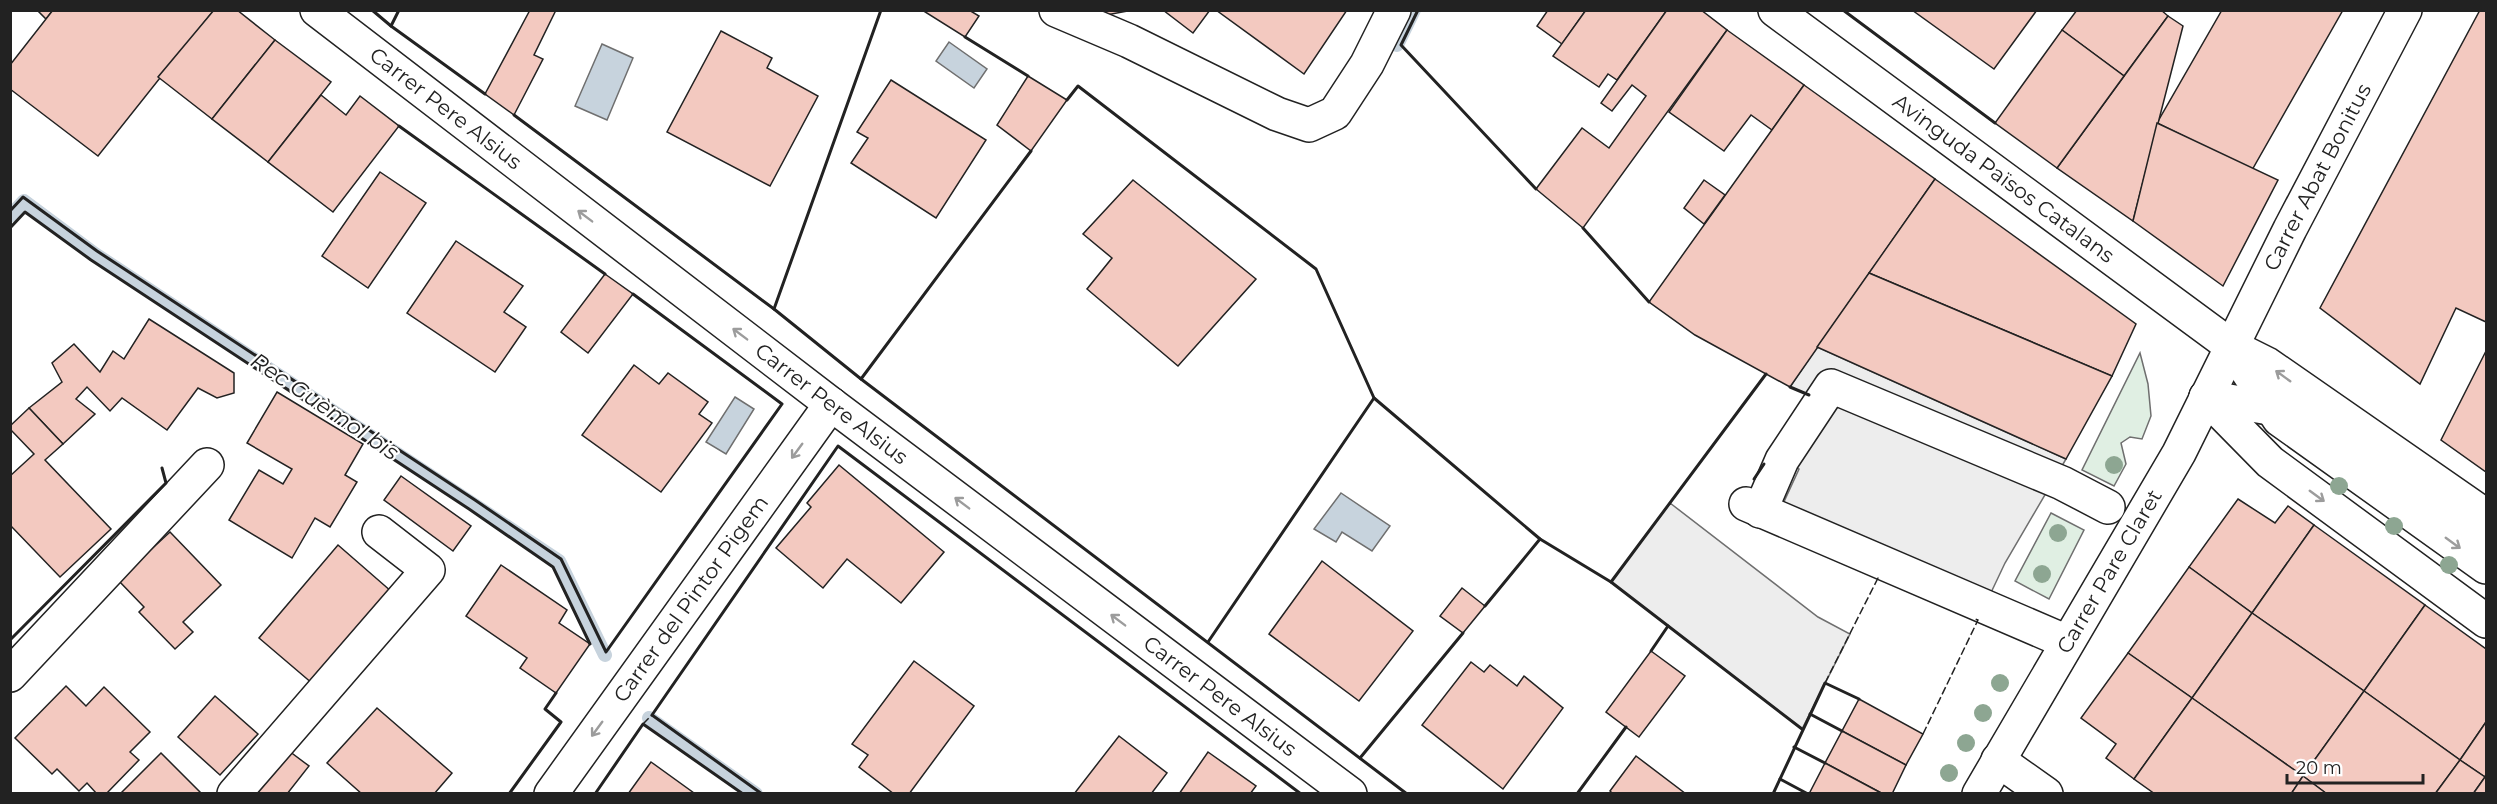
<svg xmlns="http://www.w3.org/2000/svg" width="2497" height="804" font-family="Montserrat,sans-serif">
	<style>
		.green { fill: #e0efe3; stroke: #6f6f6f; stroke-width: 1.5 }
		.parking { fill: #ededed; stroke: #6f6f6f; stroke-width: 1.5 }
		.water { fill: #c7d3dd; stroke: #6f6f6f; stroke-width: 1.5 }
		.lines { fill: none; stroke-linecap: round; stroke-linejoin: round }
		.stream { stroke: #c7d3dd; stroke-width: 14 }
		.building { fill: #f3c9c0; stroke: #222; stroke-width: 1.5 }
		.minor-casing { stroke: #222; stroke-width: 36 }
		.major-casing { stroke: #222; stroke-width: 36 }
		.minor { stroke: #fff; stroke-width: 33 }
		.major { stroke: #fff; stroke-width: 33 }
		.fence { stroke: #222; stroke-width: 1.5; stroke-dasharray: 8 3; stroke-linecap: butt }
		.wall { stroke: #222; stroke-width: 3 }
		.tree { fill: #8da692 }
		.oneway { stroke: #9c9c9c }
		.labels { text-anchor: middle; stroke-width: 4.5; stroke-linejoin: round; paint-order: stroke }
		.street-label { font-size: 21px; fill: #222; stroke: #fff }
		.water-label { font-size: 22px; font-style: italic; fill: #222; stroke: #fff }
	</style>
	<rect width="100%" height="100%" fill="#fff"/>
	<g class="green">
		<path d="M2140,353L2148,384L2151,416L2142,439L2130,437L2121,443L2126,464L2114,486L2082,470Z"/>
		<path d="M2051,513L2084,530L2049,599L2015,581Z"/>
	</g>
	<g class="parking">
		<path d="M1817,347L2066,459L2005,563L1978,620L1839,562L1771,530L1799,469L1771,454L1810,395L1790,387Z"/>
		<path d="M1670,503L1818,617L1850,634L1802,729L1611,582Z"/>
	</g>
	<g class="water">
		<path d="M949,42L987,69L974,88L936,61Z"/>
		<path d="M602,44L633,58L607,120L575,106Z"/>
		<path d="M735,397L754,409L726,454L706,442Z"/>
		<path d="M1341,493L1390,526L1372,551L1342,532L1336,542L1314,529Z"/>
	</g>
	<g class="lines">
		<g class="stream">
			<path d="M1397,45L1414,10"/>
			<path d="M10,216L24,201L95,254L559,561L605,655"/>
			<path d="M649,718L756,794"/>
		</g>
	</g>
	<g class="building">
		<path d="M37,10H53L46,19Z"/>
		<path d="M53,10H214L98,156L10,89V65Z"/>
		<path d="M214,10H237L275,40L212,119L158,77Z"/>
		<path d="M530,10H556L534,55L543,59L514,115L485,94Z"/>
		<path d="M922,10H969L979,16L965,37Z"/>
		<path d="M1093,10H1133L1101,16Z"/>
		<path d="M1163,10H1210L1193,33Z"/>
		<path d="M1216,10H1347L1304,74Z"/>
		<path d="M1548,10H1586L1562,44L1537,26Z"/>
		<path d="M1586,10H1667L1617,80L1608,74L1599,87L1553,56Z"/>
		<path d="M1667,10H1701L1727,30L1583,228L1536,189L1582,128L1609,148L1646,96L1632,85L1612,111L1601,103Z"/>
		<path d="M1912,10H2037L1994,69Z"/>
		<path d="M2077,10H2161L2168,16L2124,76L2062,30Z"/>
		<path d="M2222,10H2343L2252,170L2157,123Z"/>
		<path d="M2480,10H2486V322L2456,308L2420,384L2320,308Z"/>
		<path d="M2168,16L2183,26L2133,221L2057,168Z"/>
		<path d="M1727,30L1804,85L1772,130L1751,115L1724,151L1669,112Z"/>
		<path d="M2062,30L2124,76L2057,168L1995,123Z"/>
		<path d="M721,31L772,58L767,68L818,96L770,186L667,132Z"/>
		<path d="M275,40L331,82L268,162L212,119Z"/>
		<path d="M1028,76L1067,100L1031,151L997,125Z"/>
		<path d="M891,80L986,140L936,218L851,163L868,138L857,132Z"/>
		<path d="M1804,85L1935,179L1790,387L1695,335L1649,302Z"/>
		<path d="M321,95L346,115L360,96L399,126L333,212L268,162Z"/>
		<path d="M2157,123L2278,180L2223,286L2133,221Z"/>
		<path d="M380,172L426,203L368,288L322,256Z"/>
		<path d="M1935,179L2136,324L2112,376L1869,273Z"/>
		<path d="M1133,180L1256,279L1178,366L1087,289L1112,258L1083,234Z"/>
		<path d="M1704,180L1725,195L1704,224L1684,208Z"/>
		<path d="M456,241L523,286L504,312L526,327L495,372L407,313Z"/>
		<path d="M1869,273L2112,376L2066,459L1817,347Z"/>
		<path d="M605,274L633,294L588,353L561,332Z"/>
		<path d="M149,319L234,373V393L217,398L198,388L167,430L122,398L110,411L87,387L76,399L95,414L63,444L29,408L62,382L52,363L74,344L100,372L113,351L124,359Z"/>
		<path d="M2486,351V472L2441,440Z"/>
		<path d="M634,365L659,384L668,373L708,402L699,414L712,423L661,492L582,435Z"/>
		<path d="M277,392L363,444L345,475L357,482L330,527L315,518L292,558L229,520L259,470L283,484L292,469L247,443Z"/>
		<path d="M29,408L63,444L45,460L111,529L60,577L10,525V476L34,454L10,429V426Z"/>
		<path d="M839,465L944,552L901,603L847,559L823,588L776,548L811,507L807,503Z"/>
		<path d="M401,476L471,526L453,551L384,500Z"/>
		<path d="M2238,499L2275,523L2288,506L2314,525L2252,613L2189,567Z"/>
		<path d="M2314,525L2425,605L2364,691L2252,613Z"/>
		<path d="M170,532L221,585L183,622L193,632L175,649L139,612L144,607L118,580Z"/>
		<path d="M338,545L392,592L313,684L259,638Z"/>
		<path d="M1322,561L1413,631L1359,701L1269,634Z"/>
		<path d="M501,565L567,610L559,623L590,644L556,693L520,668L527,658L466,616Z"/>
		<path d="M2189,567L2252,613L2192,698L2128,653Z"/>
		<path d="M1462,588L1485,606L1463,633L1440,616Z"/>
		<path d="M2425,605L2486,649V722L2460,760L2364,691Z"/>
		<path d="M2252,613L2364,691L2303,776L2192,698Z"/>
		<path d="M1651,651L1685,676L1639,737L1606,712Z"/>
		<path d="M2128,653L2192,698L2134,779L2106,758L2116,744L2081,718Z"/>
		<path d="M914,661L974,706L909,794H894L859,767L868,755L852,744Z"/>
		<path d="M1471,662L1484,672L1490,665L1517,686L1524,676L1563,708L1503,789L1422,725Z"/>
		<path d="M66,686L86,706L104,687L150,732L130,752L139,760L106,794H97L87,783L79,791L57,769L52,774L15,738Z"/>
		<path d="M2364,691L2460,760L2435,794H2327L2303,776Z"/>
		<path d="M215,696L258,734L220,775L178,737Z"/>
		<path d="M2192,698L2303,776L2291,794H2155L2134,779Z"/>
		<path d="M1859,699L1923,734L1906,765L1842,731Z"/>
		<path d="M377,708L452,773L434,794H362L327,763Z"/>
		<path d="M2486,722V774L2485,777L2460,760Z"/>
		<path d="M1842,731L1906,765L1892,794H1883L1825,763Z"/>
		<path d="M1119,736L1167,773L1151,794H1074Z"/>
		<path d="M289,751L309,766L287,794H257L256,792Z"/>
		<path d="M1208,752L1256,786L1250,794H1179Z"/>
		<path d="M161,753L202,794H120Z"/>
		<path d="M1636,756L1686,794H1613L1610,791Z"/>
		<path d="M2460,760L2485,777L2473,794H2435Z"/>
		<path d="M651,762L694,793L628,794Z"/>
		<path d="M1825,763L1883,794H1809Z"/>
		<path d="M2303,776L2327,794H2291Z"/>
		<path d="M2485,777L2486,779V794H2473Z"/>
	</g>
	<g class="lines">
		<defs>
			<g id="minor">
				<path id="s1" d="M317,10L831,404L1350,794"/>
				<path d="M1056,10L1129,41L1277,114L1309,125L1335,113L1367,64L1394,10"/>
				<path d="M2206,397L2270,462L2486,621"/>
				<path d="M2206,397L2303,414L2486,540"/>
				<path d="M1746,504L2067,642"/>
				<path d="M1760,511L1782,460L1831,386L2062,483L2108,507"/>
				<path d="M10,675L207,465"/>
				<path d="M1998,760L2046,794"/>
				<path d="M234,794L428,570L379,532"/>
				<path id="s2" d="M551,794L831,404"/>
				<path id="s3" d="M1979,794L2179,453L2290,229L2405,10"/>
			</g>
			<g id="major">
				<path id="s4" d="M1775,10L2231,346L2267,364L2486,516"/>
				<path d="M2232,348L2279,419L2486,567"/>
			</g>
		</defs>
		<use href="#minor" class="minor-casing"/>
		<use href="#major" class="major-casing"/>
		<use href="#minor" class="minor"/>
		<use href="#major" class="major"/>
		<g class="fence">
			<path d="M1825,683L1878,578L1881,579"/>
			<path d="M643,724L652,715"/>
			<path d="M1923,734L1978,620L1975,619"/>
		</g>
		<g class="wall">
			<path d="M372,10L391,26"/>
			<path d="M399,10L391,26L485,94"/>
			<path d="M1418,10L1401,45L1536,189"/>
			<path d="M1843,10L1995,123"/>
			<path d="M965,37L1028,76"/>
			<path d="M1067,100L1078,86L1316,269L1374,398L1540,539L1611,582"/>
			<path d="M514,115L774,309L861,379L1031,151"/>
			<path d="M399,126L605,274"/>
			<path d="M10,211L23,197L97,251L475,500L561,559L606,652L782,404L633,294"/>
			<path d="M10,228L25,212L91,260L469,509L553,567L590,644"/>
			<path d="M1583,228L1649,302"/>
			<path d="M774,309L881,10"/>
			<path d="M1766,374L1611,582L1802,729"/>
			<path d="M861,379L1407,794"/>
			<path d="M1790,387L1809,395"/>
			<path d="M1754,479L1764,464"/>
			<path d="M1485,606L1540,539"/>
			<path d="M10,640L166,483L162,468"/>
			<path d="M1208,642L1374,398"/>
			<path d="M1651,651L1668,626"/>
			<path d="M1810,714L1842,731"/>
			<path d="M1794,747L1825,763"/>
			<path d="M1360,758L1463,633"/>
			<path d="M1780,779L1808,794"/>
			<path d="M509,794L561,722L545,709L556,693"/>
			<path d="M595,794L643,724L743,794"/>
			<path d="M762,794L652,715L838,446L1301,794"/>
			<path d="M1577,794L1626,727"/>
			<path d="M1773,794L1825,683L1859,699"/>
		</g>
	</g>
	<g class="tree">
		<circle cx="2114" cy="465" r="9"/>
		<circle cx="2339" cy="486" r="9"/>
		<circle cx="2394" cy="526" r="9"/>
		<circle cx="2058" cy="533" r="9"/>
		<circle cx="2449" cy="565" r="9"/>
		<circle cx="2042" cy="574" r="9"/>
		<circle cx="2000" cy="683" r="9"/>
		<circle cx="1983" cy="713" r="9"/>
		<circle cx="1966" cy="743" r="9"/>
		<circle cx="1949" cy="773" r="9"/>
	</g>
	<defs><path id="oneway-shaft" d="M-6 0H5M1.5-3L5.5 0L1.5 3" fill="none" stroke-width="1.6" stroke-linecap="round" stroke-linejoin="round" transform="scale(1.5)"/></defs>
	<g class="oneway">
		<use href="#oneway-shaft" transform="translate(585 216) rotate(-143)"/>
		<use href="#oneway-shaft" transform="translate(740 334) rotate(-143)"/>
		<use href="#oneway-shaft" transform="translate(2283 376) rotate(-144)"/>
		<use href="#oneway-shaft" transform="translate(797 451) rotate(126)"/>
		<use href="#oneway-shaft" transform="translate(2317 496) rotate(36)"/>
		<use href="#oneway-shaft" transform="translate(962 503) rotate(-143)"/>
		<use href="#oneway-shaft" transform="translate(2453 543) rotate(36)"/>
		<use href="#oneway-shaft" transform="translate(1118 620) rotate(-143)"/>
		<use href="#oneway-shaft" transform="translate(597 729) rotate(126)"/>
	</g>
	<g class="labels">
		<g class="street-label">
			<text dy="7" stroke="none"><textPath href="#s1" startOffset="162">Carrer Pere Alsius</textPath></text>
			<text dy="7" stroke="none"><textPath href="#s4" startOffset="284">Avinguda Països Catalans</textPath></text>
			<text dy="7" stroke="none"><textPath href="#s3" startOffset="704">Carrer Abat Bonitus</textPath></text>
			<text dy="7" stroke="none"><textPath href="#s1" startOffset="648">Carrer Pere Alsius</textPath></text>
			<text dy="7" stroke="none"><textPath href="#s3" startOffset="258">Carrer Pare Claret</textPath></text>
			<text dy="7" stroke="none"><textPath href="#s2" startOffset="240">Carrer del Pintor Pigem</textPath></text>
			<text dy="7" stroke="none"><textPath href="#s1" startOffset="1134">Carrer Pere Alsius</textPath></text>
		</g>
		<g class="water-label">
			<text transform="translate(325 406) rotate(34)" y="8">Rec Guèmol bis</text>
		</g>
	</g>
	<rect width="2497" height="804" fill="none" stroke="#222222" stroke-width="24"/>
	<path d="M2287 774v9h136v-9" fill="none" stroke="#222222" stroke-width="3"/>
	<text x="2296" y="774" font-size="18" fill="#222222" stroke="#ffffff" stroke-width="4.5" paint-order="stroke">20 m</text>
</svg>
